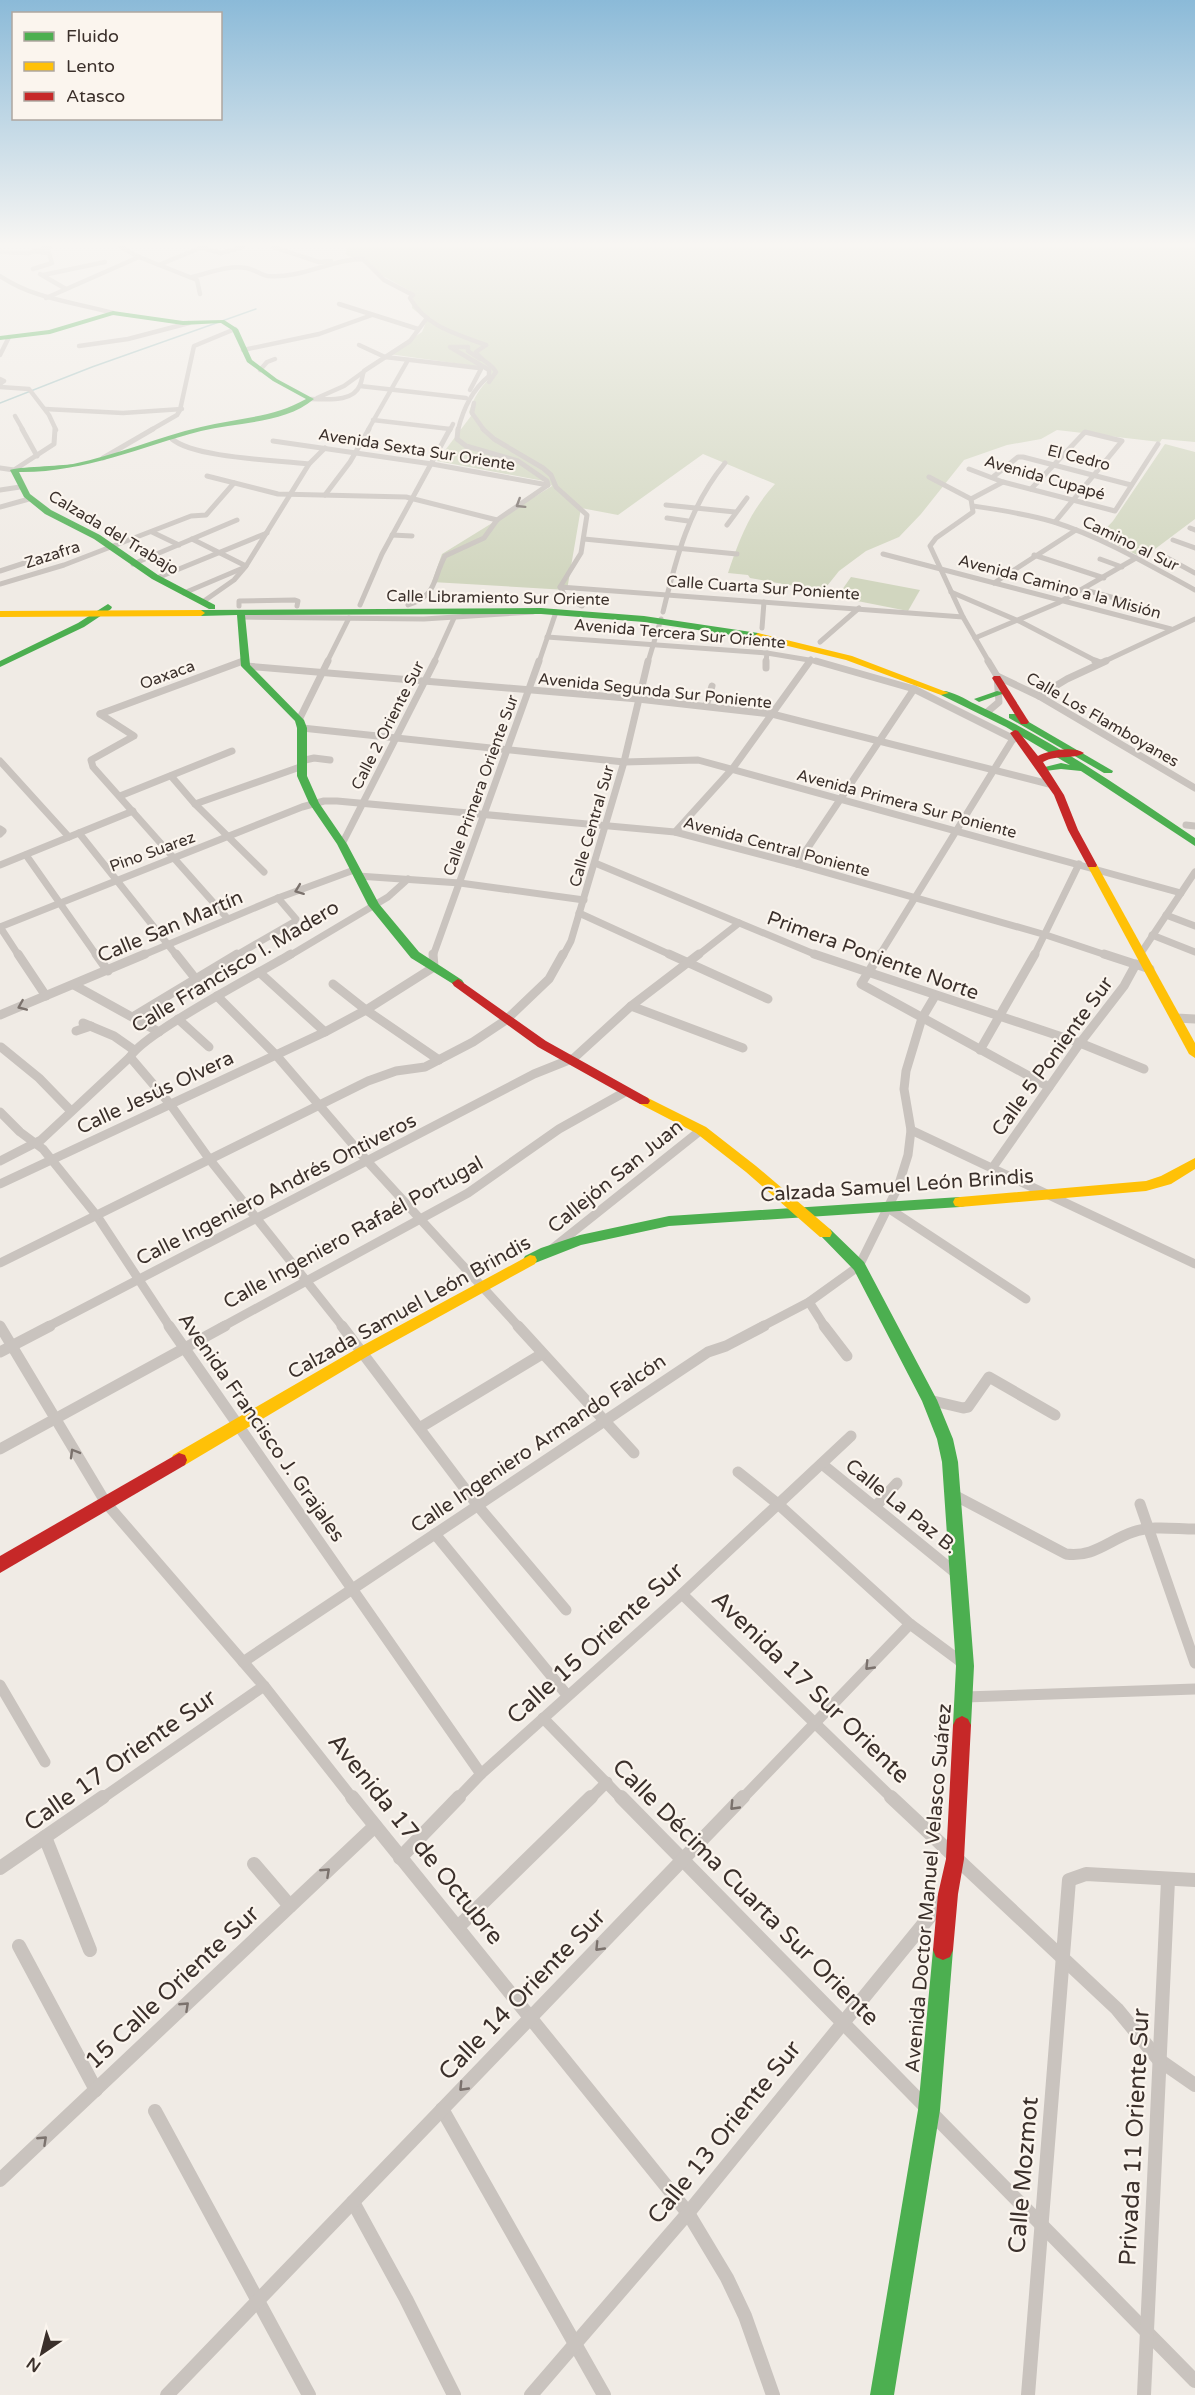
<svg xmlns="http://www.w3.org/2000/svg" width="1195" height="2395" font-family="'Varela Round',sans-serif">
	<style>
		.green { fill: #d1d6bf }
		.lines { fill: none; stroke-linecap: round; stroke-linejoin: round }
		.stream { stroke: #a1c2c1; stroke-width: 1.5 }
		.street-far5 { stroke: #c9c3be; stroke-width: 4.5 }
		.street-far4 { stroke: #c9c3be; stroke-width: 5 }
		.street-far3 { stroke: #c9c3be; stroke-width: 7 }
		.street-far2 { stroke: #c9c3be; stroke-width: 9 }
		.street-far1 { stroke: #c9c3be; stroke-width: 11 }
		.street { stroke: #c9c3be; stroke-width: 14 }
		.fast { fill: #4caf50; fill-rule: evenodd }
		.slow { fill: #ffc107; fill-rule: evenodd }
		.jam { fill: #c62828; fill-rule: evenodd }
		.oneway { stroke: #7b726d }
		.labels { text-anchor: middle; stroke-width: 4.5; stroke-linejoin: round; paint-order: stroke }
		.far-street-label { font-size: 16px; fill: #3b302b; stroke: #fbf5ee }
		.street-label { font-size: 20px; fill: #3b302b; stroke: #fbf5ee }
		.near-street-label { font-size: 24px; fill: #3b302b; stroke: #fbf5ee }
	</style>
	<rect width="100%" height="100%" fill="#f0ebe5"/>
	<g class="green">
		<path d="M348,247H1195V442L1162,439L1160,442L1057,430L1041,439L1007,445L964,460L921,514L899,537L866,551L839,571L823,591L750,578L748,575L728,573C739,540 750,511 775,484L703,454L618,515L581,508L567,590L432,582L442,554L552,486L549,482L437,461L471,416L469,412C474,398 479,389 489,379V368L389,354L422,332L427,320L412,308L413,295L410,291L381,275L371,266L345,254Z"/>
		<path d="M1165,444L1195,452V519L1143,558L1099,536L1113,521Z"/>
		<path d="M851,577L920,590L908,611L837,597Z"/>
	</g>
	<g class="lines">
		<path class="stream" d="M0,403L92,367L256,309"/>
		<g class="street-far5">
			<path d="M121,247L139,257L197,280L200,294"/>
			<path d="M199,247L221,253L243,247"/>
			<path d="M273,247L319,262L331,261"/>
			<path d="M0,252L28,253L50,247"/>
			<path d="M159,265L202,247"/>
			<path d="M33,269L52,263L49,253L38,252"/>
			<path d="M40,274L66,289"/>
			<path d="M43,275L105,262"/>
			<path d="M0,276C34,299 74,302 113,313"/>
			<path d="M192,277C209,273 228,265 246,268C254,269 261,275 268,276C301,279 331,259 363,259L384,280L413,295L410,298C426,327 457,334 486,345"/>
			<path d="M46,298L139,257"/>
			<path d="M339,304L418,329"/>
			<path d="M359,345L385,357L479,368L481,369L470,390"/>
			<path d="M486,345L476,352C481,361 491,363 496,372L489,382"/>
			<path d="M79,346L128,339L189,323"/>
			<path d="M243,350L319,334L372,315"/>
			<path d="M0,355L9,337"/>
			<path d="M260,370L267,362L275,359"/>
			<path d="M0,379L4,381L0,384"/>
			<path d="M360,386L466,398"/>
			<path d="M0,387L29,389L49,415L56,430"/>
			<path d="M317,398L344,386L362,373"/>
			<path d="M311,399C326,399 353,403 360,385C362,381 362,376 364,371L410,341L427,318"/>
			<path d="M474,403L472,413L484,430"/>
			<path d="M45,409L123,413L182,409"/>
			<path d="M15,416L23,430"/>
			<path d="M373,420L450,429"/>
			<path d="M151,430L177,415L180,410L194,346L235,329"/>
			<path d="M368,430L408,360"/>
			<path d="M450,430L453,424"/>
			<path d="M458,430C463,409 472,390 489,376V370L450,347H468V351L480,359"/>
		</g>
		<g class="street-far4">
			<path d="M22,429L37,456"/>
			<path d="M483,429L494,439L543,468L551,475L556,487L587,515L581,553L560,587L565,596L582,606"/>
			<path d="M172,439C194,458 277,460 309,464"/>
			<path d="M273,441L432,464L548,485"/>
			<path d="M103,458L153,429"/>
			<path d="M0,468L14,470L54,444L55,429"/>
			<path d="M969,469L1003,482L1115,511L1158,444"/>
			<path d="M207,476L278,494L406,497L497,520"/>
			<path d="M929,477L971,499L973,512L936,538L930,546L963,617L989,662"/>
			<path d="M993,477L1018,457H1023L1131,485"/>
			<path d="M1031,489L1085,432L1122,441L1055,522"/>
			<path d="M0,490L20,487"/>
			<path d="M325,495L350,462L369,429"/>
			<path d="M971,499L1003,482"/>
			<path d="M666,505L735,512"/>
			<path d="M973,506C1000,510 1028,514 1054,522C1104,538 1149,565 1195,590"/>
			<path d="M0,507L29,499"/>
			<path d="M667,518L688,521"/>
			<path d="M727,525L747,498"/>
			<path d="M1190,528L1195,530"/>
			<path d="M152,532L179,545"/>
			<path d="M392,535L412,536"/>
			<path d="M192,539L246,566"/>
			<path d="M584,539L737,554"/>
			<path d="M1173,540L1195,548"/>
			<path d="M883,554L1171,629"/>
			<path d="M1160,554L1195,573"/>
			<path d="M1034,555L1104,578"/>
			<path d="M1100,559L1122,567"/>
			<path d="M133,564L237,520"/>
			<path d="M0,571L46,556"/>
			<path d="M157,578L267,533"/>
			<path d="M994,583L1076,530"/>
			<path d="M0,584L64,565L191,516L206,515L234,483"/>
			<path d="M560,587L963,617"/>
			<path d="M1085,590L1122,600"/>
			<path d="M951,592L1021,622L1098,662"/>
			<path d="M184,593L243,568"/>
			<path d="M204,601L234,580L246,566L309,464L325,448"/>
			<path d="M360,605L382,554L450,429"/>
			<path d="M408,605C438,595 432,580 445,556L484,538L497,520L548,485L547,481L518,461L466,446L457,439L458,429"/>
			<path d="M239,606V601L295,600L298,601L297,606"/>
			<path d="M663,612C676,558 689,507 725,463"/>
			<path d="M241,617L424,619L533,612"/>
			<path d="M762,628L764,602"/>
			<path d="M547,637L767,653L821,662"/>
			<path d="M975,638L1058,603L1136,558"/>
			<path d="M820,642L859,608"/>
			<path d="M239,662L244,660"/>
			<path d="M327,662L349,618"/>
			<path d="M434,662L454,618"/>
			<path d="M539,662L556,612"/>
			<path d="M648,662L661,619"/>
			<path d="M766,662L767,653"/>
			<path d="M809,662L811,659"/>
			<path d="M1103,662L1195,619"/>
		</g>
		<g class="street-far3">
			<path d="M816,661L914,689L1014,739"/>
			<path d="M1095,661L1100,663"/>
			<path d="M246,666L638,699L772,714L1053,785"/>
			<path d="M766,668V661"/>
			<path d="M997,676L1039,696L1195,788"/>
			<path d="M1039,696L1067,679L1106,661"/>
			<path d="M706,706L712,686"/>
			<path d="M986,713L999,702L997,676L988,661"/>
			<path d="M100,714L134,736L91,760L93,767L228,919"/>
			<path d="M100,714L243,661"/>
			<path d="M299,720L328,661"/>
			<path d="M302,728L624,762L698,760L1181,893"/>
			<path d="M0,761L69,837"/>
			<path d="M301,761L314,758L330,760"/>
			<path d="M171,776L195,804L264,872"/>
			<path d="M120,796L232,751"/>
			<path d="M195,804L300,767"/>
			<path d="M1186,825L1195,826"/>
			<path d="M0,829L3,831L0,834"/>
			<path d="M675,832L733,768L810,661"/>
			<path d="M79,833L177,956"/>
			<path d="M342,844L435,661"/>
			<path d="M26,855L97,956"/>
			<path d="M595,863L819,956"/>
			<path d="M797,864L914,689"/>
			<path d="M0,865L133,811"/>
			<path d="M358,876L460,883L584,900"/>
			<path d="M579,913L673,956"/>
			<path d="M1166,915L1195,926"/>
			<path d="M0,927L302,807L324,801H337L675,832L797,864L1046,935L1109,956"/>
			<path d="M0,927L19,956"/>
			<path d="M1152,935L1195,952"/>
			<path d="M1141,953L1195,872"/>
			<path d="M141,956L278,898L354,870"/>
			<path d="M235,956L294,922L296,919L278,898"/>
			<path d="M289,956L388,897L408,879"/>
			<path d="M433,956L539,661"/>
			<path d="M563,956L571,941L624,762L648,661"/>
			<path d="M697,956L739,923"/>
			<path d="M879,956L1016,734"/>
			<path d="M1034,956L1079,864"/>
		</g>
		<g class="street-far2">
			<path d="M18,954L46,996"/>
			<path d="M96,954L108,971"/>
			<path d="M176,954L195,978"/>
			<path d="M669,954L768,999"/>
			<path d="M814,954L1080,1043L1144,1069"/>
			<path d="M880,954L861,984L1049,1087"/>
			<path d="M1104,954L1150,969"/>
			<path d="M259,972L325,1032"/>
			<path d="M333,984L366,1010L439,1060"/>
			<path d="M74,985L159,1032"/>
			<path d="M217,996L276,1055L368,1162L519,1327"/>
			<path d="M631,1006L743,1048"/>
			<path d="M0,1015L145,954"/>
			<path d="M134,1016L237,954"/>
			<path d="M1176,1018L1195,1019"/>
			<path d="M178,1019L209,1047"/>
			<path d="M83,1023L114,1036L134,1050"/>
			<path d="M76,1031L91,1026"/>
			<path d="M1,1047L39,1078L71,1111"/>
			<path d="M980,1050L1035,954"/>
			<path d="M130,1057L170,1104L210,1160L343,1327"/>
			<path d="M0,1112L20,1132L43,1149L97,1216L170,1327"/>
			<path d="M911,1130L1195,1264"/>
			<path d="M0,1161L41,1140L130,1057C144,1033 261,972 291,954"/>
			<path d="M993,1167L1080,1043L1124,986L1136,964"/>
			<path d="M0,1184L325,1032L366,1010L434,967L433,954"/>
			<path d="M888,1208L1026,1299"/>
			<path d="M553,1248L701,1130"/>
			<path d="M0,1263L368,1081L396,1071L425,1067L473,1042L506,1020L549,979L563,954"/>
			<path d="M809,1302L825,1327"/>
			<path d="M47,1327L534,1074L574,1058L631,1006L699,954"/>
			<path d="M222,1327L468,1193L559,1129L625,1092"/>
			<path d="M761,1327L809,1302L859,1266L898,1187L908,1155L911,1130L904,1089L906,1071L922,1018L935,996"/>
		</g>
		<g class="street-far1">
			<path d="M0,1326L106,1503L264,1686L353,1799"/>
			<path d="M169,1326L481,1774"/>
			<path d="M342,1326L478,1506L566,1610"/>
			<path d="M518,1326L634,1453"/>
			<path d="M824,1326L847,1356"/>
			<path d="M0,1352L50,1326"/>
			<path d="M929,1400L963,1408L968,1407L989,1377L1055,1415"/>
			<path d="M421,1427L542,1354"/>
			<path d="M0,1449L225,1326"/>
			<path d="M822,1464L957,1574"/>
			<path d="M738,1472L778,1504L910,1624L964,1664"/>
			<path d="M954,1495L1066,1554C1093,1558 1109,1540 1133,1532C1152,1525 1175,1529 1195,1529"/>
			<path d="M1140,1504L1195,1663"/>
			<path d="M875,1507L897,1483"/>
			<path d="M435,1534L567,1695"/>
			<path d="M682,1594L893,1799"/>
			<path d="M243,1662L708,1352L726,1346L764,1326"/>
			<path d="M0,1685L45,1762"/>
			<path d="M965,1697L1195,1689"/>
			<path d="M543,1718L622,1799"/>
			<path d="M101,1799L264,1686"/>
			<path d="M457,1799L481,1774L682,1594L851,1436"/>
			<path d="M590,1799L607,1782"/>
			<path d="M742,1799L910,1624"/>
		</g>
		<g class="street">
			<path d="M352,1797L688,2213L727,2278L745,2316L773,2395"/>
			<path d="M621,1797L1195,2381"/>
			<path d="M891,1797L1117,2009L1159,2060L1195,2085"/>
			<path d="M45,1837L90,1950"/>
			<path d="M400,1858L459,1797"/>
			<path d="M254,1864L290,1906"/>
			<path d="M0,1868L103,1797"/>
			<path d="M458,1927L591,1797"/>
			<path d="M19,1946L96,2090"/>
			<path d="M442,2109L604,2395"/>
			<path d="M155,2111L309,2395"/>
			<path d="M0,2180L375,1826"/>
			<path d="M353,2202L406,2299L454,2395"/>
			<path d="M167,2395L743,1797"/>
			<path d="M531,2395L688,2213L944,1899"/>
			<path d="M1028,2395L1069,1880L1086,1874L1195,1880"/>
			<path d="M1144,2395L1168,1880"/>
		</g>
		<g class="fast">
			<path d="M113,311L183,321L224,320L238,329L252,360L277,379L314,399C284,424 238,422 201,431C140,447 83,473 19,472L30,494L51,510L100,535L158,575L215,605V609H209L152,579L94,539L45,514L24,497L10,470C16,467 61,466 73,464C117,455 158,437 201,427C236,418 273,418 306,399L273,381L247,362L232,330L221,323L183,325L113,315L50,334L0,340V336L49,330Z"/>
			<path d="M108,604L112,607L111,609L84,627L0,667V661L78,623Z"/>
			<path d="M541,608L644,616L758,633L762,636L758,639L644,622L541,614L245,615L250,665L304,720L307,728V776L319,803L347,844L379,904L419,952L462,980L464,983L458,987L411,958L368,905L337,844L309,803L297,776V728L295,721L241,666L237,615L201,616L197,613L201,610Z"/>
			<path d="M941,691C951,690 965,699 975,704C1053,740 1124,790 1195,838V846L1081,771L1061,769L1045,771V767L1061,763L1070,765L1006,727L941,695Z"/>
			<path d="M997,691L1005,693L979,702L974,699Z"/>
			<path d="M1009,714H1015L1113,771L1112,773H1104L1009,718Z"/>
			<path d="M960,1197L965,1198L967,1202L965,1206L960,1207L669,1226L581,1245L530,1265L525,1264L523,1260L525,1256L541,1248L580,1235L669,1216Z"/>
			<path d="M825,1228L830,1229L864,1262L937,1400L953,1439L958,1462L974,1666L971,1725L968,1731L962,1734L956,1731L953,1725L956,1666L942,1462L937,1439L922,1401L854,1270L818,1233L820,1229Z"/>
			<path d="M943,1940L950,1943L953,1950L940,2110L894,2395H870L918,2110L933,1950L936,1943Z"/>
		</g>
		<g class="slow">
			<path d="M0,611L201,610L205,613L201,616L0,617Z"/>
			<path d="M758,633L852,656L949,693L941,695L846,660L755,638L754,636Z"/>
			<path d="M1092,862L1097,865L1195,1043V1058L1189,1054L1087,865Z"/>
			<path d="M644,1096L706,1127L756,1166L830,1229L832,1233L830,1237H820L746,1172L696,1133L640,1104L638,1101Z"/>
			<path d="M1195,1158V1169L1171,1184L1146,1191L960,1207L955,1206L953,1202L955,1198L960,1197L1146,1181L1161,1176Z"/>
			<path d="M530,1255L535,1256L537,1260L535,1264L368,1356L185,1465L179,1467L173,1465L171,1460L173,1455L358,1348Z"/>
		</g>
		<g class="jam">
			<path d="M994,676H1000L1029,722L1027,724H1021L992,678Z"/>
			<path d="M1015,730L1018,731L1038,756C1050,750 1073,746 1084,753C1073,760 1057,754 1043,762L1064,795L1078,830L1097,865L1096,867H1088L1087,865L1068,830L1054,795L1010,733Z"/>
			<path d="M458,979L546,1041L648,1098L650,1101L648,1104H640L538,1047L454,986L452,983Z"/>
			<path d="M179,1453L185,1455L187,1460L185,1465L0,1573V1556Z"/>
			<path d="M962,1716L968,1719L971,1725L964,1859L958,1894L953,1950L950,1957L943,1960L936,1957L933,1950L938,1894L946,1859L953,1725L956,1719Z"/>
		</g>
	</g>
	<defs><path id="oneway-chevron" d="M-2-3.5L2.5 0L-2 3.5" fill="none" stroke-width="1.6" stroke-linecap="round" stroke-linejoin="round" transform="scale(1.5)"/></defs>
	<g class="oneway">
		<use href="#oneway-chevron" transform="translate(520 504) rotate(148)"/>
		<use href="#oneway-chevron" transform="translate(299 890) rotate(159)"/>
		<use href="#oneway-chevron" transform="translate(22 1006) rotate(157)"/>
		<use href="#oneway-chevron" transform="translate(74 1453) rotate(-120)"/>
		<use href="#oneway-chevron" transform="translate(869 1666) rotate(134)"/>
		<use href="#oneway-chevron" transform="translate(734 1806) rotate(134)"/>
		<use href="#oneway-chevron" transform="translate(326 1872) rotate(-43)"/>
		<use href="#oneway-chevron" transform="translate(599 1947) rotate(134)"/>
		<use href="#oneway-chevron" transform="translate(185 2006) rotate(-43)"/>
		<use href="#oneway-chevron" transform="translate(463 2087) rotate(134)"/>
		<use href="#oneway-chevron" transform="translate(43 2140) rotate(-43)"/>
	</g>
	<linearGradient id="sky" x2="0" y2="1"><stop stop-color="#8bbad8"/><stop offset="0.42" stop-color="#f8f6f3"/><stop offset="1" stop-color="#f8f6f3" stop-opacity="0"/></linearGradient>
	<rect width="1195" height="582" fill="url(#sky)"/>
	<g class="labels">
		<g class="far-street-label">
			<text transform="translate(417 449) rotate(9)" y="6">Avenida Sexta Sur Oriente</text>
			<text transform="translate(1079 457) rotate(14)" y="6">El Cedro</text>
			<text transform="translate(1045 477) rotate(16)" y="6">Avenida Cupapé</text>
			<text transform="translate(114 532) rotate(31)" y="6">Calzada del Trabajo</text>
			<text transform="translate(1131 543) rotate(26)" y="6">Camino al Sur</text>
			<text transform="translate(52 554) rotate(-18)" y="6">Zazafra</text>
			<text transform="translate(1060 586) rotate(15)" y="6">Avenida Camino a la Misión</text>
			<text transform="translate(763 587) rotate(4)" y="6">Calle Cuarta Sur Poniente</text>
			<text transform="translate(498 597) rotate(1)" y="6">Calle Libramiento Sur Oriente</text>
			<text transform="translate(680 633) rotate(5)" y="6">Avenida Tercera Sur Oriente</text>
			<text transform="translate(167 674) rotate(-20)" y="6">Oaxaca</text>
			<text transform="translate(655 690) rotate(6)" y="6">Avenida Segunda Sur Poniente</text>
			<text transform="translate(1103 719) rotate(30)" y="6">Calle Los Flamboyanes</text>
			<text transform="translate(387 725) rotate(-63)" y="6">Calle 2 Oriente Sur</text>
			<text transform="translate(480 785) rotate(-70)" y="6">Calle Primera Oriente Sur</text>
			<text transform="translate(907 803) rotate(15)" y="6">Avenida Primera Sur Poniente</text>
			<text transform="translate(591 826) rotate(-74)" y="6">Calle Central Sur</text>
			<text transform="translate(777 846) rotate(15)" y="6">Avenida Central Poniente</text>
			<text transform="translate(152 851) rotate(-20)" y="6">Pino Suarez</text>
		</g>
		<g class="street-label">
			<text transform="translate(170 926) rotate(-23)" y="7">Calle San Martín</text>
			<text transform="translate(873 955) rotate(20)" y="7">Primera Poniente Norte</text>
			<text transform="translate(235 966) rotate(-31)" y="7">Calle Francisco I. Madero</text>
			<text transform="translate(1052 1056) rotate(-54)" y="7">Calle 5 Poniente Sur</text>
			<text transform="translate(155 1092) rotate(-25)" y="7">Calle Jesús Olvera</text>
			<text transform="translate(615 1176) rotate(-39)" y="7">Callejón San Juan</text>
			<text transform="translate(897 1185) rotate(-4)" y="7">Calzada Samuel León Brindis</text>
			<text transform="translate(276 1189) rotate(-27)" y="7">Calle Ingeniero Andrés Ontiveros</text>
			<text transform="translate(353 1232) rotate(-29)" y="7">Calle Ingeniero Rafaél Portugal</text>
			<text transform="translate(409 1307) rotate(-29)" y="7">Calzada Samuel León Brindis</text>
			<text transform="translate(262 1427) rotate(55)" y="7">Avenida Francisco J. Grajales</text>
			<text transform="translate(538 1443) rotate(-34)" y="7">Calle Ingeniero Armando Falcón</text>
			<text transform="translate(902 1506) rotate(39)" y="7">Calle La Paz B.</text>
			<text transform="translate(928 1888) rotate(-85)" y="7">Avenida Doctor Manuel Velasco Suárez</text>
		</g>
		<g class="near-street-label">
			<text transform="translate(595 1643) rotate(-42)" y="8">Calle 15 Oriente Sur</text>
			<text transform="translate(811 1687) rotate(44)" y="8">Avenida 17 Sur Oriente</text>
			<text transform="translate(120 1760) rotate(-35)" y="8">Calle 17 Oriente Sur</text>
			<text transform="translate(416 1839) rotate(51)" y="8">Avenida 17 de Octubre</text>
			<text transform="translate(746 1892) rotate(45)" y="8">Calle Décima Cuarta Sur Oriente</text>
			<text transform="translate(172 1987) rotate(-43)" y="8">15 Calle Oriente Sur</text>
			<text transform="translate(522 1994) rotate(-46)" y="8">Calle 14 Oriente Sur</text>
			<text transform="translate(724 2132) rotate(-51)" y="8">Calle 13 Oriente Sur</text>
			<text transform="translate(1134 2137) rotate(-87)" y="8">Privada 11 Oriente Sur</text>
			<text transform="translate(1023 2175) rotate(-85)" y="8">Calle Mozmot</text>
		</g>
	</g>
	<rect x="12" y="12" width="210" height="108" fill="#fbf5ee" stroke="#aea6a0" stroke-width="1.5"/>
	<rect x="24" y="32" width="30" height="9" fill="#4caf50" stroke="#aea6a0" stroke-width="1.5"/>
	<text x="66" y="42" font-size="18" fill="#3b302b">Fluido</text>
	<rect x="24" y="62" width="30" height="9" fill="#ffc107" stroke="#aea6a0" stroke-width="1.5"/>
	<text x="66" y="72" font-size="18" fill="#3b302b">Lento</text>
	<rect x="24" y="92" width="30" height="9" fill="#c62828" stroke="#aea6a0" stroke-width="1.5"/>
	<text x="66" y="102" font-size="18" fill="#3b302b">Atasco</text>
	<g transform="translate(42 2353) rotate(215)" stroke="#fbf5ee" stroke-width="4.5" paint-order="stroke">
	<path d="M0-4.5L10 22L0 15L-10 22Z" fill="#3b302b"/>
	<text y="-9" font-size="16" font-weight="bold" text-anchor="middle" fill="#3b302b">N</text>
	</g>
</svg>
